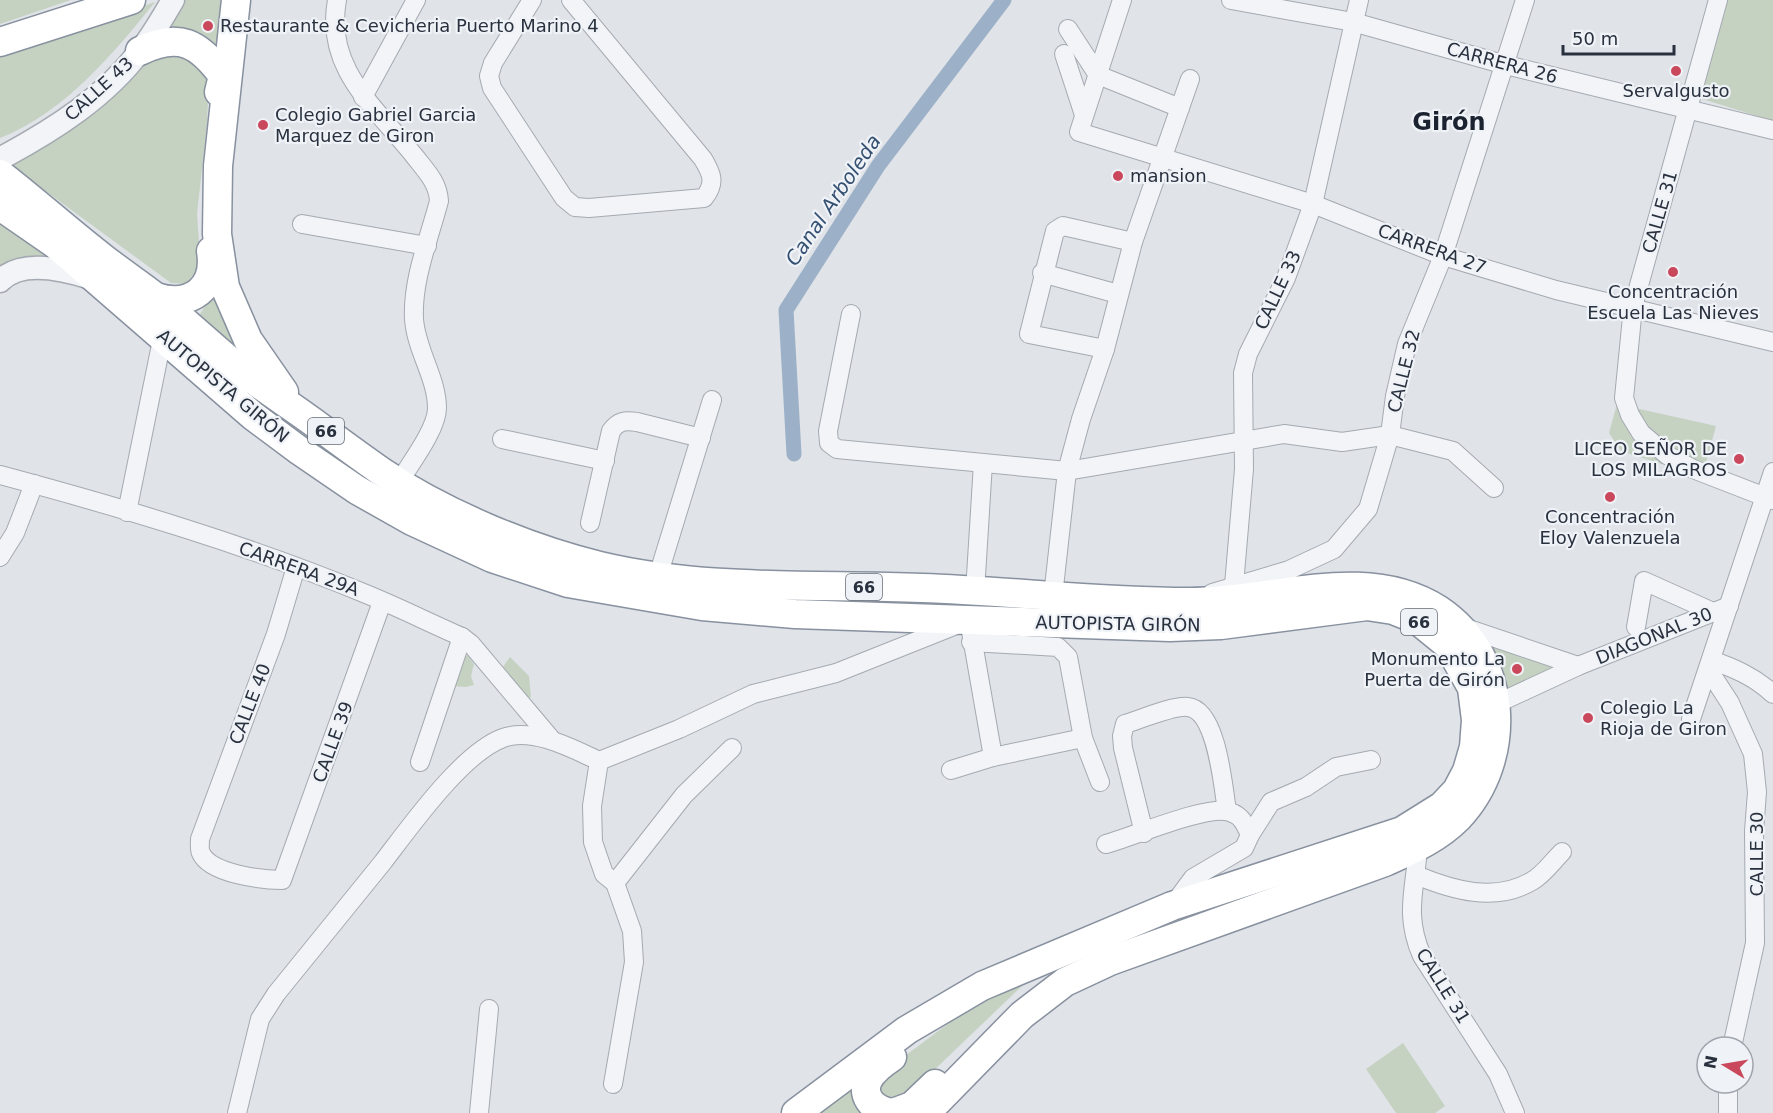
<svg xmlns="http://www.w3.org/2000/svg" width="1773" height="1113" font-family="'DejaVu Sans',sans-serif">
	<style>
		.green { fill: #c5d2c1 }
		.lines { fill: none; stroke-linecap: round; stroke-linejoin: round }
		.canal { stroke: #9cb1c8; stroke-width: 15 }
		.minor-casing { stroke: #a5aab2; stroke-width: 20 }
		.tertiary-casing { stroke: #a5aab2; stroke-width: 25 }
		.trunk-casing { stroke: #88919f; stroke-width: 31 }
		.minor { stroke: #f2f4f7; stroke-width: 18 }
		.tertiary { stroke: #f2f4f7; stroke-width: 22 }
		.trunk { stroke: #fff; stroke-width: 28 }
		.poi-dot { fill: #ca485c; stroke: #eff2f6; stroke-width: 2 }
		.labels { text-anchor: middle; stroke-width: 4.5; stroke-linejoin: round; paint-order: stroke }
		.shield { fill: #eff2f6; stroke: #646b76; stroke-width: 1.5 }
		.shield-label { font-size: 16px; font-weight: bold; fill: #29313f }
		.poi-label { font-size: 18px; fill: #29313f; stroke: #eff2f6; text-anchor: start }
		.street-label { font-size: 18px; fill: #29313f; stroke: #eff2f6 }
		.water-label { font-size: 20px; font-style: italic; fill: #345072; stroke: #eff2f6 }
		.district-label { font-size: 24px; font-weight: bold; fill: #1b2230; stroke: #eff2f6 }
	</style>
	<rect width="100%" height="100%" fill="#e0e3e8"/>
	<g class="green">
		<path d="M0,0H71L0,24Z"/>
		<path d="M183,0H229L223,58C208,34 189,25 160,30Z"/>
		<path d="M1722,0H1773V121L1696,97Z"/>
		<path d="M155,2C113,54 64,113 0,138V57Z"/>
		<path d="M187,49L209,78L207,123L197,214L201,271L187,284L171,283L6,162L138,71L155,55Z"/>
		<path d="M0,215L59,262L0,267Z"/>
		<path d="M217,289L245,356L189,316L200,314Z"/>
		<path d="M1617,404L1716,426L1702,477L1621,451L1609,433Z"/>
		<path d="M1485,644L1561,666L1505,691Z"/>
		<path d="M458,655L468,656L474,664L471,676L474,685L466,687L451,686Z"/>
		<path d="M510,657L529,676L531,697L524,700L515,681L508,682L500,671Z"/>
		<path d="M1023,985L908,1095L889,1101L876,1091L878,1076L996,988Z"/>
		<path d="M1403,1043L1445,1106L1435,1113H1396L1366,1069Z"/>
		<path d="M860,1074L867,1113H809Z"/>
	</g>
	<g class="lines">
		<path class="canal" d="M794,454L786,310L878,166L1004,0"/>
		<defs>
			<g id="minor">
				<path d="M337,0C324,70 377,108 416,158C427,172 438,183 439,201C429,239 412,280 414,319C416,350 437,378 437,408C437,429 410,464 399,482"/>
				<path d="M532,0L493,63L489,76L492,88L564,198L575,207L589,208L704,198C716,183 712,174 703,159L571,0"/>
				<path d="M1122,0L1079,132L1313,204L1443,256L1556,290L1773,342"/>
				<path d="M1231,0L1353,22L1506,65L1773,130"/>
				<path d="M1718,0L1633,307L1624,398L1630,415L1641,433L1667,455L1693,469L1773,500"/>
				<path d="M1068,29L1098,75L1180,108"/>
				<path d="M1064,54L1084,115"/>
				<path d="M363,97L416,0"/>
				<path d="M302,224L427,246"/>
				<path d="M1042,273L1118,294"/>
				<path d="M851,314L828,431L829,443L837,449L1067,471L1284,434L1342,442L1390,435L1453,451L1494,488"/>
				<path d="M1105,349L1029,334L1055,231L1063,226L1133,242"/>
				<path d="M502,439L605,461"/>
				<path d="M0,475C123,508 248,545 366,594C398,607 430,623 462,637L471,644L552,740"/>
				<path d="M127,512L163,335"/>
				<path d="M590,523L611,431C618,421 625,420 637,422L701,438"/>
				<path d="M0,557L15,533L34,484"/>
				<path d="M296,567L276,634L200,839C200,843 199,850 201,853C210,874 263,880 282,880L382,602"/>
				<path d="M658,576L712,400"/>
				<path d="M1234,585L1244,469L1243,373L1248,354L1286,278L1313,204L1359,0"/>
				<path d="M975,592L983,463"/>
				<path d="M1212,593L1289,570L1334,549L1368,509L1390,435L1395,396L1407,344L1443,256L1525,0"/>
				<path d="M1053,596L1067,471L1081,419L1105,349L1133,242L1190,79"/>
				<path d="M1460,626L1578,666"/>
				<path d="M1636,627L1644,581L1713,612"/>
				<path d="M971,642L1058,647L1068,657L1083,738L1100,782"/>
				<path d="M1711,660C1734,668 1755,677 1773,694"/>
				<path d="M1708,669L1730,703L1753,754L1757,792L1754,831L1755,943L1732,1047"/>
				<path d="M1496,704L1578,666L1729,606"/>
				<path d="M1691,719L1773,472"/>
				<path d="M599,761L592,806L593,842L604,874L615,883L632,931L634,962L613,1084"/>
				<path d="M420,762L462,637"/>
				<path d="M951,770L993,757L1083,738"/>
				<path d="M1144,833L1123,748L1122,736L1125,724C1139,720 1174,705 1188,707C1217,710 1223,786 1227,811"/>
				<path d="M1250,835L1271,802L1306,787L1336,767L1371,760"/>
				<path d="M1106,844C1132,837 1208,804 1230,812C1242,816 1245,824 1250,835L1244,848L1193,878L1173,905"/>
				<path d="M1418,848C1415,890 1404,915 1422,956L1498,1074L1515,1113"/>
				<path d="M1416,875C1452,890 1495,903 1532,881C1543,875 1553,861 1562,852"/>
				<path d="M615,883L684,795L732,748"/>
				<path d="M237,1113L260,1019L276,994C312,950 347,906 383,862C410,827 462,753 503,738C533,727 573,749 599,761L679,729L753,694L836,673L969,620L993,757"/>
				<path d="M479,1113L489,1009"/>
				<path d="M1728,1113V1083"/>
			</g>
			<g id="tertiary">
				<path d="M5,156C55,129 105,97 140,51C153,35 163,17 173,0"/>
				<path d="M0,281C22,258 66,270 91,278"/>
			</g>
			<g id="trunk">
				<path d="M236,0L218,166L217,234L225,287L248,340L284,392"/>
				<path d="M0,42L131,0"/>
				<path d="M140,51C179,32 199,43 223,76L219,92"/>
				<path d="M0,174C35,201 68,231 103,258C121,272 139,284 157,298C186,322 214,348 243,372C266,390 290,405 313,422C336,439 359,456 382,472C443,513 529,549 600,566C705,591 815,584 922,588C1011,591 1099,602 1188,602C1271,603 1365,562 1439,610C1509,657 1514,759 1458,818C1437,839 1411,850 1385,862L1110,961L1065,982L1022,1015L926,1113"/>
				<path d="M0,206L55,244L253,416L300,451L357,490L412,521L492,558L568,583L702,606L795,614L1170,627L1221,625L1367,606L1393,610L1416,619L1448,645L1472,688L1476,720L1474,747L1467,771L1457,790L1442,806L1402,831L1172,906L982,986L907,1030L796,1113"/>
				<path d="M156,297C191,308 217,288 211,251"/>
				<path d="M892,1113C876,1111 860,1098 868,1080C873,1070 883,1063 892,1057"/>
				<path d="M893,1113L912,1106L935,1084"/>
			</g>
		</defs>
		<use href="#minor" class="minor-casing"/>
		<use href="#tertiary" class="tertiary-casing"/>
		<use href="#trunk" class="trunk-casing"/>
		<use href="#minor" class="minor"/>
		<use href="#tertiary" class="tertiary"/>
		<use href="#trunk" class="trunk"/>
	</g>
	<g class="poi-dot">
		<circle cx="208" cy="26" r="6"/>
		<circle cx="1676" cy="71" r="6"/>
		<circle cx="263" cy="125" r="6"/>
		<circle cx="1118" cy="176" r="6"/>
		<circle cx="1673" cy="272" r="6"/>
		<circle cx="1739" cy="459" r="6"/>
		<circle cx="1610" cy="497" r="6"/>
		<circle cx="1517" cy="669" r="6"/>
		<circle cx="1588" cy="718" r="6"/>
	</g>
	<g class="labels">
		<g class="shield">
			<rect x="308" y="418" width="36" height="26" rx="4.5"/>
			<rect x="846" y="574" width="36" height="26" rx="4.5"/>
			<rect x="1401" y="609" width="36" height="26" rx="4.5"/>
		</g>
		<g class="shield-label">
			<text x="326" y="437">66</text>
			<text x="864" y="593">66</text>
			<text x="1419" y="628">66</text>
		</g>
		<g class="poi-label">
			<text x="220" y="32">Restaurante &amp; Cevicheria Puerto Marino 4</text>
			<text x="1676" y="97" text-anchor="middle">Servalgusto</text>
			<text x="275" y="121">Colegio Gabriel Garcia<tspan x="275" dy="21">Marquez de Giron</tspan></text>
			<text x="1130" y="182">mansion</text>
			<text x="1673" y="298" text-anchor="middle">Concentración<tspan x="1673" dy="21">Escuela Las Nieves</tspan></text>
			<text x="1727" y="455" text-anchor="end">LICEO SEÑOR DE<tspan x="1727" dy="21">LOS MILAGROS</tspan></text>
			<text x="1610" y="523" text-anchor="middle">Concentración<tspan x="1610" dy="21">Eloy Valenzuela</tspan></text>
			<text x="1505" y="665" text-anchor="end">Monumento La<tspan x="1505" dy="21">Puerta de Girón</tspan></text>
			<text x="1600" y="714">Colegio La<tspan x="1600" dy="21">Rioja de Giron</tspan></text>
		</g>
		<g class="street-label">
			<text transform="translate(1502 63) rotate(15)" y="6">CARRERA 26</text>
			<text transform="translate(99 89) rotate(-42)" y="6">CALLE 43</text>
			<text transform="translate(1660 212) rotate(-74)" y="6">CALLE 31</text>
			<text transform="translate(1432 249) rotate(20)" y="6">CARRERA 27</text>
			<text transform="translate(1278 290) rotate(-65)" y="6">CALLE 33</text>
			<text transform="translate(1404 371) rotate(-76)" y="6">CALLE 32</text>
			<text transform="translate(223 386) rotate(40)" y="6">AUTOPISTA GIRÓN</text>
			<text transform="translate(299 569) rotate(20)" y="6">CARRERA 29A</text>
			<text transform="translate(1118 624) rotate(1)" y="6">AUTOPISTA GIRÓN</text>
			<text transform="translate(1654 636) rotate(-22)" y="6">DIAGONAL 30</text>
			<text transform="translate(250 704) rotate(-69)" y="6">CALLE 40</text>
			<text transform="translate(333 742) rotate(-70)" y="6">CALLE 39</text>
			<text transform="translate(1757 854) rotate(-90)" y="6">CALLE 30</text>
			<text transform="translate(1443 986) rotate(58)" y="6">CALLE 31</text>
		</g>
		<g class="water-label">
			<text transform="translate(833 200) rotate(-56)" y="7">Canal Arboleda</text>
		</g>
		<g class="district-label">
			<text x="1449" y="130">Girón</text>
		</g>
	</g>
	<g transform="translate(1725 1065) rotate(281)"><circle r="28" fill="#eff2f6" stroke="#a0a5ad" stroke-width="1.5"/>
	<path d="M0-4.5L10 22L0 15L-10 22Z" fill="#ca485c"/>
	<text y="-9" font-size="16" font-weight="bold" text-anchor="middle" fill="#29313f">N</text>
	</g>
	<path d="M1563 45v9h111v-9" fill="none" stroke="#29313f" stroke-width="3"/>
	<text x="1572" y="45" font-size="18" fill="#29313f" stroke="#eff2f6" stroke-width="4.5" paint-order="stroke">50 m</text>
</svg>
